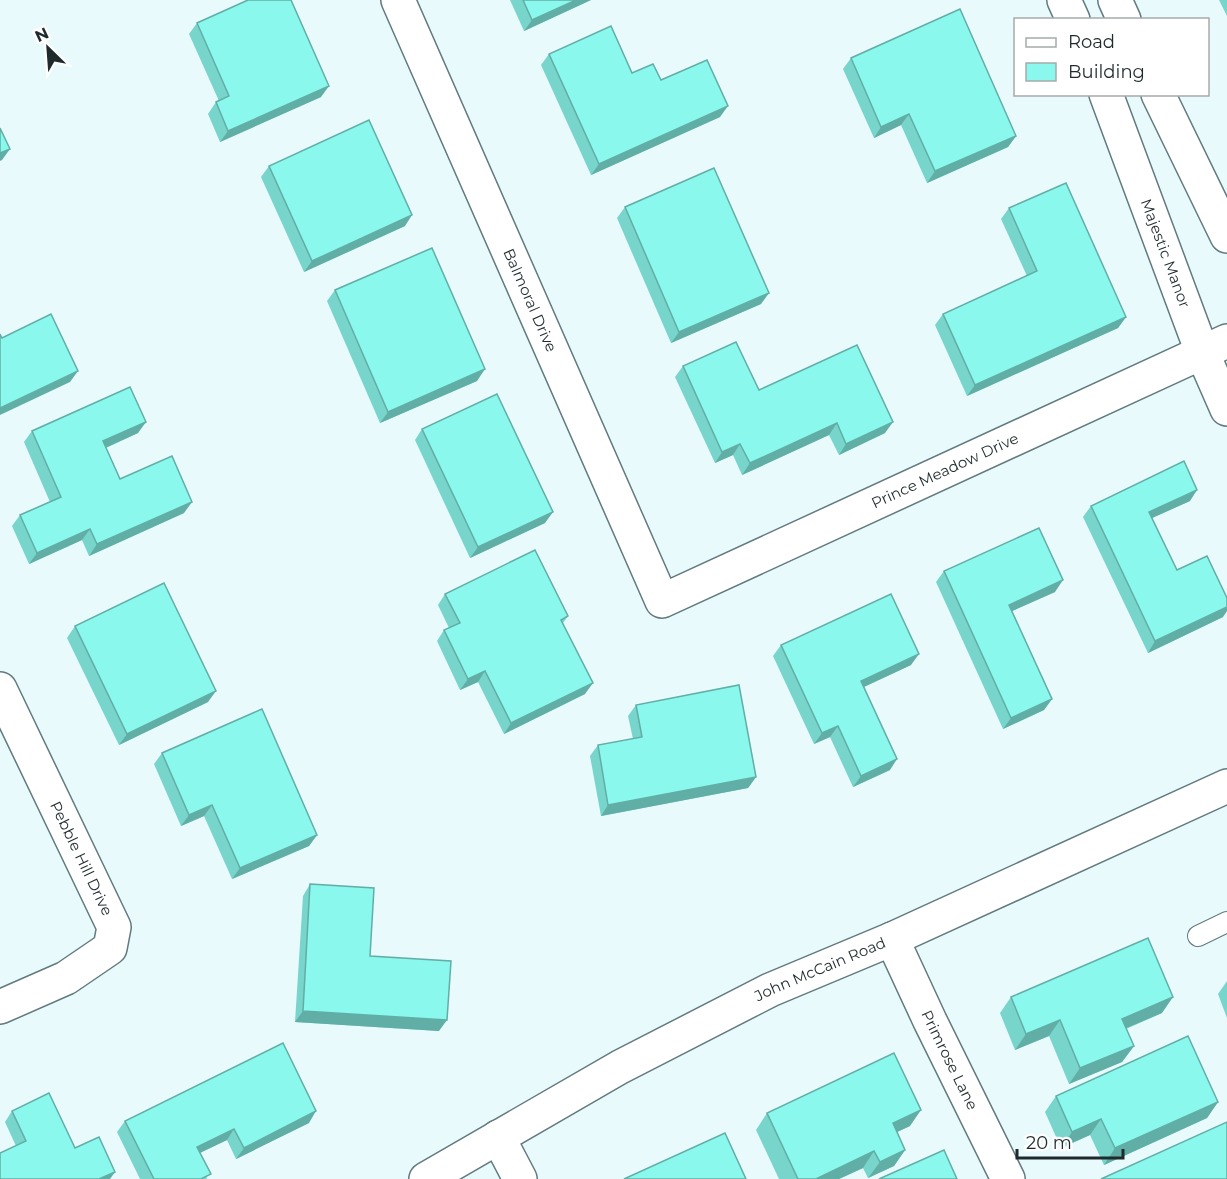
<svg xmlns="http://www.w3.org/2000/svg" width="1227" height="1179" font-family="Montserrat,sans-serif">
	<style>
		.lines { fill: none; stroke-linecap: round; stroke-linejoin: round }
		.service-casing { stroke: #617a7f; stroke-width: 22 }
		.minor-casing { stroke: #617a7f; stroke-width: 36 }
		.secondary-casing { stroke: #617a7f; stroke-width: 36 }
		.service { stroke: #fff; stroke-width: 20 }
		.minor { stroke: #fff; stroke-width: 33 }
		.secondary { stroke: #fff; stroke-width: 33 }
		.wall { fill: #77d5cc }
		.shaded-wall { fill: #61aea6 }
		.building { fill: #8af8ed; stroke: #61aea6; stroke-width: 1.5 }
		.labels { text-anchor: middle; stroke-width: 5; stroke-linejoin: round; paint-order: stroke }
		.street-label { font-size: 15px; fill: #1f2a2c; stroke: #fff }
	</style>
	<rect width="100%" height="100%" fill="#e9fafd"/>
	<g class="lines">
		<defs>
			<path id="service" d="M1198,936L1227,922"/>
			<g id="minor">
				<path id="s1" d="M398,0L662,601L1227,341"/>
				<path d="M1064,0L1073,20"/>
				<path d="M1115,0L1124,20"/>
				<path id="s2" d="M1106,94L1202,352L1227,409"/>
				<path d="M1158,94L1227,236"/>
				<path id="s3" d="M0,689L114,927L110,948L66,978L0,1007"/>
				<path id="s4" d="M892,939L930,1021L1008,1179"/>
				<path d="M498,1137L520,1179"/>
			</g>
			<g id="secondary">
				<path id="s5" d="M426,1179L620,1067L770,990L892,939L1227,786"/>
			</g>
		</defs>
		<use href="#service" class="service-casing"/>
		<use href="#minor" class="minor-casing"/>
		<use href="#secondary" class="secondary-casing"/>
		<use href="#service" class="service"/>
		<use href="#minor" class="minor"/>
		<use href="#secondary" class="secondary"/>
	</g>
	<g class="wall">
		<path d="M510,0H591L524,31Z"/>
		<path d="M1219,0H1227V16Z"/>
		<path d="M197,23L321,97L220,142L208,114L216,102L219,101L189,34Z"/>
		<path d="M549,54L661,80L720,117L591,175L541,65Z"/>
		<path d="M851,58L1016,136L1008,147L927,183L901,125L874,138L843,69Z"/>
		<path d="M269,166L405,226L304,272L261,177Z"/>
		<path d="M625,207L761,304L671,343L617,218Z"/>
		<path d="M1009,208L1126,317L1118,328L967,396L935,325L943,314L1027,276L1001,219Z"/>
		<path d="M335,290L477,381L380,423L327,301Z"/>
		<path d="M683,366L759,390L885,433L839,455L829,435L742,475L733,455L715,463L675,377Z"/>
		<path d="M422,429L545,523L470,558L415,440Z"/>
		<path d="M32,431L138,433L106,448L120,479L184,513L89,556L82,540L29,564L12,526L20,515L50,502L24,442Z"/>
		<path d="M1190,501L1152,518L1177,570L1223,617L1148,653L1083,517L1091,506Z"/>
		<path d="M944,571L1055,592L1012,611L1052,699L1044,710L1003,729L936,582Z"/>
		<path d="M445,594L568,616L563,623L585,694L504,734L478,682L460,690L437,641L444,630L449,628L438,605Z"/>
		<path d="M75,626L208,702L119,745L67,638Z"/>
		<path d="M781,645L911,665L864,687L890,770L853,787L830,737L814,744L773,656Z"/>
		<path d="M636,705L756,777L748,788L601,816L590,756L598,745L633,739L628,716Z"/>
		<path d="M162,753L317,835L309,846L232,879L204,816L181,826L154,764Z"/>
		<path d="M310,884L370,956L439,1031L295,1022L303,896Z"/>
		<path d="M1227,981V1018L1218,994Z"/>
		<path d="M1011,997L1162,1013L1126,1029L1134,1046L1122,1062L1069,1084L1049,1036L1015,1050L1000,1013Z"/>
		<path d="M1056,1096L1218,1102L1207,1118L1104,1165L1090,1135L1061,1148L1045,1112Z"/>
		<path d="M12,1111L75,1148L16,1146L5,1122Z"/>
		<path d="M767,1113L910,1126L897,1132L905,1150L894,1166L868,1178L863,1168L839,1179H779L756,1130Z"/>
		<path d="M125,1121L309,1123L236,1159L227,1140L200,1153L207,1179H140L117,1132Z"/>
	</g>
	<g class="shaded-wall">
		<path d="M576,0H591L524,31L532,20Z"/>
		<path d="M329,86L321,97L220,142L228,131Z"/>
		<path d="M728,106L720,117L591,175L599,164Z"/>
		<path d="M909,114L901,125L874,138L881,127Z"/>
		<path d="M1016,136L1008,147L927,183L935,171Z"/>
		<path d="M10,149L2,160L0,161V153Z"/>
		<path d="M412,215L405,226L304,272L312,261Z"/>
		<path d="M769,293L761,304L671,343L679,332Z"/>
		<path d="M1126,317L1118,328L967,396L975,385Z"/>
		<path d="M485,369L477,381L380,423L388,412Z"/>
		<path d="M78,371L70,382L0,415V408Z"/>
		<path d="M146,422L138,433L96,452L103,441Z"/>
		<path d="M893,422L885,433L839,455L846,444Z"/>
		<path d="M837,423L829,435L742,475L750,463Z"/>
		<path d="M740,444L733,455L715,463L722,452Z"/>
		<path d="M1197,490L1190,501L1141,523L1149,512Z"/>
		<path d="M192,502L184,513L89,556L97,544Z"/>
		<path d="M553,512L545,523L470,558L478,547Z"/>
		<path d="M90,529L82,540L29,564L37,553Z"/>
		<path d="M1063,580L1055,592L1001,616L1009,605Z"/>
		<path d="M1227,607V611L1223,617L1148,653L1155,641Z"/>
		<path d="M919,654L911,665L853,692L861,681Z"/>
		<path d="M485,671L478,682L460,690L468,679Z"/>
		<path d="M593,683L585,694L504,734L511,723Z"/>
		<path d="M216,691L208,702L119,745L127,734Z"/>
		<path d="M1052,699L1044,710L1003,729L1011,718Z"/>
		<path d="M838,726L830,737L814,744L822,733Z"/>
		<path d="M897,759L890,770L853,787L861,776Z"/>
		<path d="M756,777L748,788L601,816L608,805Z"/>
		<path d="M212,805L204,816L181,826L189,815Z"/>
		<path d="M317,835L309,846L232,879L240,868Z"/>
		<path d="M1173,997L1162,1013L1110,1035L1122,1019Z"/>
		<path d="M303,1011L447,1020L439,1031L295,1022Z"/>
		<path d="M1060,1020L1049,1036L1015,1050L1026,1034Z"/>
		<path d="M1134,1046L1122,1062L1069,1084L1080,1068Z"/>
		<path d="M1218,1102L1207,1118L1104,1165L1115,1148Z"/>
		<path d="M921,1110L910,1126L882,1139L893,1123Z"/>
		<path d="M316,1111L309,1123L236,1159L244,1148Z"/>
		<path d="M1101,1119L1090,1135L1061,1148L1072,1132Z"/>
		<path d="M234,1129L227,1140L189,1158L197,1147Z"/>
		<path d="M905,1150L894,1166L868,1178L880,1162Z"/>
		<path d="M874,1151L863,1168L839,1179H816Z"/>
		<path d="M115,1172L110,1179H99Z"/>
	</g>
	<g class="building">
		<path d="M248,0H291L329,86L228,131L216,102L229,96L197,23Z"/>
		<path d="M523,0H576L532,20Z"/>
		<path d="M960,9L1016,136L935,171L909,114L881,127L851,58Z"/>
		<path d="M611,26L632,73L653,64L661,80L707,60L728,106L599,164L549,54Z"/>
		<path d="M369,120L412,215L312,261L269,166Z"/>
		<path d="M0,128L10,149L0,153Z"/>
		<path d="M714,168L769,293L679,332L625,207Z"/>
		<path d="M1066,183L1126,317L975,385L943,314L1037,271L1009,208Z"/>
		<path d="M432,248L485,369L388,412L335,290Z"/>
		<path d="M51,314L78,371L0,408V334L2,338Z"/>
		<path d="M736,342L759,390L857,345L893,422L846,444L837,423L750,463L740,444L722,452L683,366Z"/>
		<path d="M130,387L146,422L103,441L120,479L172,456L192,502L97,544L90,529L37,553L20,515L61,497L32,431Z"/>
		<path d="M497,394L553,512L478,547L422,429Z"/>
		<path d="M1184,461L1197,490L1149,512L1177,570L1207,556L1227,598V607L1155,641L1091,506Z"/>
		<path d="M1039,528L1063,580L1009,605L1052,699L1011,718L944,571Z"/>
		<path d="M535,550L568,616L561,620L593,683L511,723L485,671L468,679L444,630L460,623L445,594Z"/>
		<path d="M164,583L216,691L127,734L75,626Z"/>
		<path d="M891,594L919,654L861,681L897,759L861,776L838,726L822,733L781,645Z"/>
		<path d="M739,685L756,777L608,805L598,745L642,737L636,705Z"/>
		<path d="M262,709L317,835L240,868L212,805L189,815L162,753Z"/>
		<path d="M310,884L374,888L370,956L451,961L447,1020L303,1011Z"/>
		<path d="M1148,938L1173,997L1122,1019L1134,1046L1080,1068L1060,1020L1026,1034L1011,997Z"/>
		<path d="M1188,1036L1218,1102L1115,1148L1101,1119L1072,1132L1056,1096Z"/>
		<path d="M283,1043L316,1111L244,1148L234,1129L197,1147L211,1174L201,1179H154L125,1121Z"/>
		<path d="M894,1053L921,1110L893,1123L905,1150L880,1162L874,1151L816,1179H798L767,1113Z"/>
		<path d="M49,1093L75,1148L99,1137L115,1172L99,1179H0V1153L26,1141L12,1111Z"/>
		<path d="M1227,1122V1179H1101Z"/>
		<path d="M725,1133L746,1179H624Z"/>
		<path d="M944,1150L957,1179H879Z"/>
	</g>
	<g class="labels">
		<g class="street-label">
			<text dy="5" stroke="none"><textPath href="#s2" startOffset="170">Majestic Manor</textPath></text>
			<text dy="5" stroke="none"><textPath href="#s1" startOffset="328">Balmoral Drive</textPath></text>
			<text dy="5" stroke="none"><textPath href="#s1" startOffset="968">Prince Meadow Drive</textPath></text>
			<text dy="5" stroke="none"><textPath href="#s3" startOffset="188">Pebble Hill Drive</textPath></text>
			<text dy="5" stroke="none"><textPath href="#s5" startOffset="447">John McCain Road</textPath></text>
			<text dy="5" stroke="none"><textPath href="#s4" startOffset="134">Primrose Lane</textPath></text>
		</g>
	</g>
	<rect x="1014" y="18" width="195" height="78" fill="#ffffff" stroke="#a5aaab" stroke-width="1.5"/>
	<rect x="1026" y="38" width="30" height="9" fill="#ffffff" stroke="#a5aaab" stroke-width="1.5"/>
	<text x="1068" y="48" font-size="18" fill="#1f2a2c">Road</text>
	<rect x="1026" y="63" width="30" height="18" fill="#8af8ed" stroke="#a5aaab" stroke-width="1.5"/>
	<text x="1068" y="78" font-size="18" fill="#1f2a2c">Building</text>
	<g transform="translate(48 48) rotate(335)" stroke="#ffffff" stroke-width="4.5" paint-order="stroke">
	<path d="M0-4.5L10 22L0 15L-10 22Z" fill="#1f2a2c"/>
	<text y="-9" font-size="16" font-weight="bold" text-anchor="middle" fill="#1f2a2c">N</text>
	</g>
	<path d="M1017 1149v9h106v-9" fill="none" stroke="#1f2a2c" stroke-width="3"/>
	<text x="1026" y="1149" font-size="18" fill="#1f2a2c" stroke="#ffffff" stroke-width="4.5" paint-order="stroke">20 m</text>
</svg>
